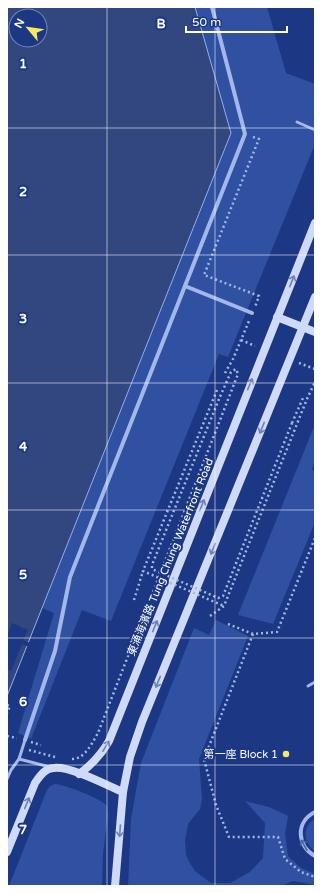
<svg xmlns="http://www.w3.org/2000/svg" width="322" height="893" font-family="'Varela Round','Noto Sans TC',sans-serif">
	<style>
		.green { fill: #3050a2 }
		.water { fill: #32467f; stroke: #96afec; fill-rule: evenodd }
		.pier { fill: #1c3884 }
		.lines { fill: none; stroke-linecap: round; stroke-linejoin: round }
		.path { stroke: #a3b7ea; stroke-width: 2.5; stroke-dasharray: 2 3; stroke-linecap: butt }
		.lane { stroke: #a3b7ea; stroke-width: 3 }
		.street { stroke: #a3b7ea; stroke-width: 4 }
		.secondary { stroke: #cfd9f8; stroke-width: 8 }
		.path-bridge { stroke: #a3b7ea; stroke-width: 2.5; stroke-dasharray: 2 3; stroke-linecap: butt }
		.oneway { stroke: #6d80b8 }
		.oneway2 { stroke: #4b64a8 }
		.grid { fill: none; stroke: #fff; stroke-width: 1; stroke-opacity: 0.55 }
		.poi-dot { fill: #fbe861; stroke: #1c3884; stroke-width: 1.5 }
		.labels { text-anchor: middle; stroke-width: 4; stroke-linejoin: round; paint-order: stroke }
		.street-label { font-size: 11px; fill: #fff; stroke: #1c3884 }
		.poi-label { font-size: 11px; fill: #fff; stroke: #1c3884; text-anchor: end }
		.grid-label { font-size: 13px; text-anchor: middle; font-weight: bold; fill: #fff; stroke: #1c3884; stroke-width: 4; stroke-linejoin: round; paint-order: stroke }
	</style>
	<rect width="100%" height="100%" fill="#1c3884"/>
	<g class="green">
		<path d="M195,7H267L286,73L315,84V144L228,357L219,354L111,621L82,610L31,739L18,733L54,613L42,608L231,133Z"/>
		<path d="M315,424V462L312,469L315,472V522L273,624L238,615Z"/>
		<path d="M216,620L248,636L199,759L202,799L200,809L188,824L185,841L186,855L189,862L196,872L211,883H230L250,872L263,858L265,823L245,801L269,807L288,816L285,834L288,856L301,868L315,874V885L293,881L281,886H128L131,819L141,763L194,628L209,635Z"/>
		<path d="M55,784C66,785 100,798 107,806L108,816L103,853L102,886H9L47,790L50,786Z"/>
		<path d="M315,819V851C303,843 302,826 315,819Z"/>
	</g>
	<path class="water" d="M7,7H195L231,133L7,696ZM16,16H40V40H16Z"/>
	<path class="pier" d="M12,623L28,630L23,640L30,643L29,647L22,644L11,671L7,669V637Z"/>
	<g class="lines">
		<g class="path">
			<path d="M253,137L259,139L204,275L259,296L255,307"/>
			<path d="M241,340L255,346"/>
			<path d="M299,363L315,369"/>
			<path d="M225,373L233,359L249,321"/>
			<path d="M292,423L303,398"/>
			<path d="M134,600L143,571"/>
			<path d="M210,616L224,606L307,399L315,382"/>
			<path d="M228,624L253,634L277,632L315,538"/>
			<path d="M253,634L204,759L216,805L229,837H278L285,859L301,872L315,877"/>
			<path d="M7,705L10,706L7,713"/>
			<path d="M7,736L17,738"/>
			<path d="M31,742L41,745"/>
			<path d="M29,750L55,757"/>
			<path d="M72,759C85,759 92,743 98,733L238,374L236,369L231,372L219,399"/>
		</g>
		<g class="lane">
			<path d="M297,122L315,130"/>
			<path d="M308,686L315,682"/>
			<path d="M19,759L50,767"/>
			<path d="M7,779L11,770L19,759L25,740"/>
		</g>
		<g class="street">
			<path d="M185,286L252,313"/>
			<path d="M25,740L55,651L70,577L245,134L212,7"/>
			<path d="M315,812C295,822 297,846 315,856"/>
		</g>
		<g class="secondary">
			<path d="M277,317L315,332"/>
			<path d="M79,774C93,764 101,755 109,741L315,223"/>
			<path d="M7,852L35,783C40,776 45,768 54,768C71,766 106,785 123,792"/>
			<path d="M115,886L123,792L130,757L142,722L315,297"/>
		</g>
		<g class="path-bridge">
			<path d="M217,390L143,571L224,606"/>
			<path d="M219,399L152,565V569L218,598L223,596L225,591L292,423"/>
		</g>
	</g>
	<defs><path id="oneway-shaft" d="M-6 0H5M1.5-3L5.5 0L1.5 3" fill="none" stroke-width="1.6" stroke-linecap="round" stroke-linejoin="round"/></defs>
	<g class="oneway">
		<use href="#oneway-shaft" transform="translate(292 281) rotate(-68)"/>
		<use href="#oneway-shaft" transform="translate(250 384) rotate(-68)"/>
		<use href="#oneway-shaft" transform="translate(262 428) rotate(112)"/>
		<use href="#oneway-shaft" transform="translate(202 505) rotate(-68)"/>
		<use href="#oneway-shaft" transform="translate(213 549) rotate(112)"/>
		<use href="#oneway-shaft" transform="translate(155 626) rotate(-68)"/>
		<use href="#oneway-shaft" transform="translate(158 682) rotate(112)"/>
		<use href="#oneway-shaft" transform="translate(106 746) rotate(-60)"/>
		<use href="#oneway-shaft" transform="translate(27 803) rotate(-68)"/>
		<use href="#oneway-shaft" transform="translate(120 831) rotate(94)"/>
	</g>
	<use class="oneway2" href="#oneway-shaft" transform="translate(304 845) rotate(-119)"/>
	<path class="grid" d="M107,7V886M215,7V886M7,128H315M7,255H315M7,383H315M7,510H315M7,638H315M7,765H315"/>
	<circle class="poi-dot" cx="286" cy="754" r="4"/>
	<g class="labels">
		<g class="street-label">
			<text transform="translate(170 557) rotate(-68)" y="4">東涌海濱路 Tung Chung Waterfront Road</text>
		</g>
		<g class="poi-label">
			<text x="278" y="758">第一座 Block 1</text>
		</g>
	</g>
	<g class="grid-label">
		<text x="161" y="28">B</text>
		<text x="23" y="68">1</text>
		<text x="23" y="196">2</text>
		<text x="23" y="323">3</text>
		<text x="23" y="451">4</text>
		<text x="23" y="579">5</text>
		<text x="23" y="706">6</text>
		<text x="23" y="834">7</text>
	</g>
	<rect width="322" height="893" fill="none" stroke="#ffffff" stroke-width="16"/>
	<g transform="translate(28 28) rotate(299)"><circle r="19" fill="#1c3884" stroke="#7788b5"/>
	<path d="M0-3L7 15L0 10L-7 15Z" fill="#fbe861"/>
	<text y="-6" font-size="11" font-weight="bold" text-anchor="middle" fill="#ffffff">N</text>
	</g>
	<path d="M186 26v6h101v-6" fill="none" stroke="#ffffff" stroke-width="2"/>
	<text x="192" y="26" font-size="12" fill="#ffffff" stroke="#1c3884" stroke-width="3" paint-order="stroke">50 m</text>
</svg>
